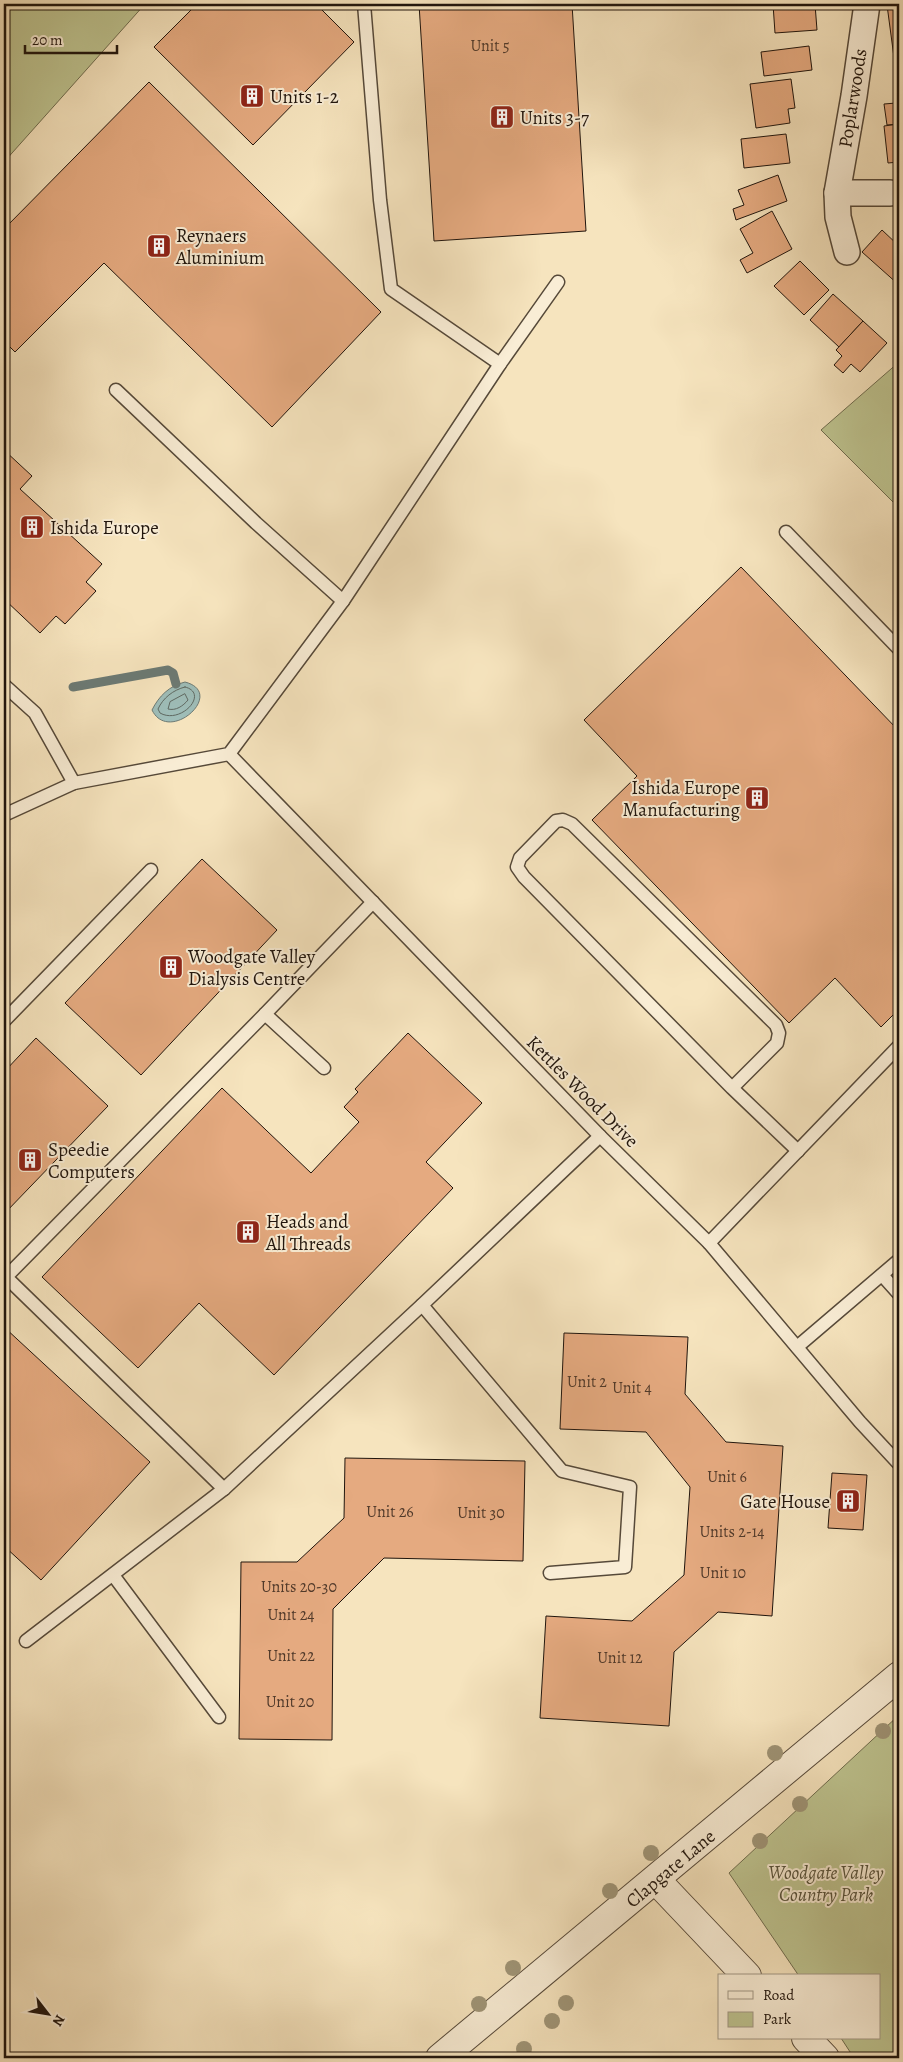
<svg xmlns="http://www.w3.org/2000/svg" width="903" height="2062" font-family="Alegreya,serif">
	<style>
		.green { fill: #bec490; stroke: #6f6c4e }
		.water { fill: #9ebdb8; stroke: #6c7a74 }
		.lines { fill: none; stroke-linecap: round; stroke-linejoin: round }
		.shore { stroke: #5f6962; stroke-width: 1 }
		.stream { stroke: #6c7a74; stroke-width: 9 }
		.building { fill: #e5aa80; stroke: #20150d }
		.service-casing { stroke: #564939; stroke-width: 15 }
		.minor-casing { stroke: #564939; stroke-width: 28 }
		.tertiary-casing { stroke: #564939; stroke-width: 30 }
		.service { stroke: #f9edd5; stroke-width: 12 }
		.minor { stroke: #f9edd5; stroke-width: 25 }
		.tertiary { stroke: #f9edd5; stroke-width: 28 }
		.tree { fill: #9f9476 }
		.labels { text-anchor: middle; stroke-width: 4; stroke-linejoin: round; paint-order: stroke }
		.number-label { font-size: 16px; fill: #513a2a }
		.poi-label { font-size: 19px; fill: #20150d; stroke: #f9edd5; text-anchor: start }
		.street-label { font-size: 19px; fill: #20150d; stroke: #f9edd5 }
		.park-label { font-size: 19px; font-style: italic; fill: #57523b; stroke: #f9edd5 }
	</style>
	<rect width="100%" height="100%" fill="#f6e4be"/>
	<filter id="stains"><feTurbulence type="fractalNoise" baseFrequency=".004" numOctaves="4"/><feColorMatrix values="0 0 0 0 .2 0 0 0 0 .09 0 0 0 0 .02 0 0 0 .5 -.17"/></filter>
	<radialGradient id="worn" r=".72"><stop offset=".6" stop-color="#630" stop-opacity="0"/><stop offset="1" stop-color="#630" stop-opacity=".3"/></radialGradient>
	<g class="green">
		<path d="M4,4H145L4,162Z"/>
		<path d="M899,362V508L821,430Z"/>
		<path d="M899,1715V2058H854L841,2038H879V1976H799L729,1873Z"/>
	</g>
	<path class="water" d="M185,682C227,693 169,745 152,710C159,696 169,686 185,682Z"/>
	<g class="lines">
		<g class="shore">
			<path d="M185,687C210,693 181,725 160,713L158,709C163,698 173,690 185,687Z"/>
			<path d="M185,694L188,700C183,706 176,711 168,709L170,702Z"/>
		</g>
		<path class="stream" d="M73,687L168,670L173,673L176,684"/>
	</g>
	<g class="building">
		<path d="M197,4H316L354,42L253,145L154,47Z"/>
		<path d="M419,4H572L586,231L434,241Z"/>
		<path d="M773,4H815L817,30L775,33Z"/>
		<path d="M899,4V64L895,65L887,5Z"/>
		<path d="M809,46L812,70L764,76L761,52Z"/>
		<path d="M791,79L795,108L788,109L790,123L756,128L750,84Z"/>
		<path d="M149,82L381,312L272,427L104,263L15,352L4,341V229Z"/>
		<path d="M895,97H899V124L887,125L884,104L896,103Z"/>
		<path d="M899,124V162L888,163L884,126Z"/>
		<path d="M786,134L790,163L744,168L741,139Z"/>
		<path d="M778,175L787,201L736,220L733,209L744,205L738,190Z"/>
		<path d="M772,211L792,249L747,273L740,260L753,253L740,229Z"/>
		<path d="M882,230L899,246V285L862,252Z"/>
		<path d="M800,261L829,290L804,315L774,286Z"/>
		<path d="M833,294L863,321L839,347L810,320Z"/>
		<path d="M863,321L887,343L860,372L851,364L843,373L834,365L842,356L836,350Z"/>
		<path d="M4,450L32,476L20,489L102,564L86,582L96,591L65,624L56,616L40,633L4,599Z"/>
		<path d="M741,567L899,731V1009L881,1027L835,978L789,1023L592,820L637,776L584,720Z"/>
		<path d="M202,859L277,930L141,1075L65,1003Z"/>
		<path d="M408,1033L482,1103L426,1162L453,1188L274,1375L199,1303L138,1368L42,1277L222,1088L311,1173L359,1122L344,1107L358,1092L355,1089Z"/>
		<path d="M36,1038L108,1106L4,1214V1072Z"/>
		<path d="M4,1327L150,1462L41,1580L4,1546Z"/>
		<path d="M564,1333L688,1337L685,1394L726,1442L783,1446L772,1616L718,1612L674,1652L669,1726L540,1718L546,1616L632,1621L684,1575L690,1487L646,1432L560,1429Z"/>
		<path d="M345,1458L525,1461L523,1561L384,1558L333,1609L332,1740L239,1739L241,1562H297L344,1518Z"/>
		<path d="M832,1473L867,1475L863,1530L828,1528Z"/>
	</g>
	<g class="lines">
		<defs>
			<g id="service">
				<path d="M364,4L380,200L391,289L500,364"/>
				<path d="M116,390L256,523L343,601"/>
				<path d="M786,532L899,649"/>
				<path d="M4,685L35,713L74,783"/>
				<path d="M229,754L600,1136L709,1243L860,1422L899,1464"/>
				<path d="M4,815L74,783L229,754L343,601L500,364L558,282"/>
				<path d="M4,1021L151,870"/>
				<path d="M324,1068L265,1014L373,902"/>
				<path d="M732,1088L777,1043L779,1033L776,1025L572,824L563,820L556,821L520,858L517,867L524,877L732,1088L798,1151"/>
				<path d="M709,1243L899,1046"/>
				<path d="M882,1275L899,1294"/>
				<path d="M422,1305L562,1471L630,1487L625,1567L550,1573"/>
				<path d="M797,1347L899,1260"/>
				<path d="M224,1489L6,1277L265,1014"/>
				<path d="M113,1575L219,1717"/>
				<path d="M26,1641L224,1489L422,1305L600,1136"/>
			</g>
			<g id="minor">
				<path d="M837,193H890"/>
				<path d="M847,252L838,217L837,193L854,96L867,4"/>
			</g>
			<g id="tertiary">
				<path d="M656,1880L747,1976"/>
				<path d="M806,2038L825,2058"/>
				<path d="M440,2058L899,1676"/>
			</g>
		</defs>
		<use href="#service" class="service-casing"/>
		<use href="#minor" class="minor-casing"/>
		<use href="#tertiary" class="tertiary-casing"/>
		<use href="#service" class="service"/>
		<use href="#minor" class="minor"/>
		<use href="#tertiary" class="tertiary"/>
	</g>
	<g class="tree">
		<circle cx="883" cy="1731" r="8"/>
		<circle cx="775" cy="1753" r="8"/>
		<circle cx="800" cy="1804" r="8"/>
		<circle cx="760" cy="1841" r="8"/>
		<circle cx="651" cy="1853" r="8"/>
		<circle cx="610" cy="1891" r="8"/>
		<circle cx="513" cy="1968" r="8"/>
		<circle cx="566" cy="2003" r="8"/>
		<circle cx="479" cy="2004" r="8"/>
		<circle cx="552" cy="2021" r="8"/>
		<circle cx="524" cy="2049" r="8"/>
	</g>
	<defs>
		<symbol id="building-square" viewBox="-11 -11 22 22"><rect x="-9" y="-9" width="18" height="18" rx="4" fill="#8f2418" stroke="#f9edd5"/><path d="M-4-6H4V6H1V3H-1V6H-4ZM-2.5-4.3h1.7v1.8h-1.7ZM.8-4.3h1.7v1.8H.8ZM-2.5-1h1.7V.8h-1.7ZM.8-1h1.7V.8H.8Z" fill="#fff"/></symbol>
	</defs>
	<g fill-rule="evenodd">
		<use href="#building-square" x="238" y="82" width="28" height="28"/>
		<use href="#building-square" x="488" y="103" width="28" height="28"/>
		<use href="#building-square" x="145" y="232" width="28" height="28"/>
		<use href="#building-square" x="18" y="513" width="28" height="28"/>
		<use href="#building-square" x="743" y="784" width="28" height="28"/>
		<use href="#building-square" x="157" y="953" width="28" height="28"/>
		<use href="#building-square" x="16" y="1146" width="28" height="28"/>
		<use href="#building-square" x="234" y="1218" width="28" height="28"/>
		<use href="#building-square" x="834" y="1487" width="28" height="28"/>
	</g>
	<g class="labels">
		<g class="number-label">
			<text x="490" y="51">Unit 5</text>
			<text x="587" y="1387">Unit 2</text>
			<text x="632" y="1393">Unit 4</text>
			<text x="727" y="1482">Unit 6</text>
			<text x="390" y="1517">Unit 26</text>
			<text x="481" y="1518">Unit 30</text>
			<text x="732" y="1537">Units 2-14</text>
			<text x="723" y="1578">Unit 10</text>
			<text x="299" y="1592">Units 20-30</text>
			<text x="291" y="1620">Unit 24</text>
			<text x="291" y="1661">Unit 22</text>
			<text x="620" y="1663">Unit 12</text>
			<text x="290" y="1707">Unit 20</text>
		</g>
		<g class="poi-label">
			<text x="270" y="103">Units 1-2</text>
			<text x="520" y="124">Units 3-7</text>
			<text x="176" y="242">Reynaers<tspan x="176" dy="22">Aluminium</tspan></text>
			<text x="50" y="534">Ishida Europe</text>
			<text x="740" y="794" text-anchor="end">Ishida Europe<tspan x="740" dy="22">Manufacturing</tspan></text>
			<text x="188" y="963">Woodgate Valley<tspan x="188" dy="22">Dialysis Centre</tspan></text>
			<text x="48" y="1156">Speedie<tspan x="48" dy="22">Computers</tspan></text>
			<text x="266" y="1228">Heads and<tspan x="266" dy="22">All Threads</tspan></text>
			<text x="830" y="1508" text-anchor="end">Gate House</text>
		</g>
		<g class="street-label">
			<text transform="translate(852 98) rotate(-81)" y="7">Poplarwoods</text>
			<text transform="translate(583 1091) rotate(45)" y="7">Kettles Wood Drive</text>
			<text transform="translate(670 1868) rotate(-40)" y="7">Clapgate Lane</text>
		</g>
		<g class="park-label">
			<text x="826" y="1879">Woodgate Valley<tspan x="826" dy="22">Country Park</tspan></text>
		</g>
	</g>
	<rect width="903" height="2062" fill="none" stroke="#f6e4be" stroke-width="20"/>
	<rect x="5" y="5" width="893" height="2052" fill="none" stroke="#20150d" stroke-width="2.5"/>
	<rect x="10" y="10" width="883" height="2042" fill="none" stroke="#20150d"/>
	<rect x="718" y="1974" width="162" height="65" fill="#f9edd5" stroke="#a29785"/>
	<rect x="728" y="1991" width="25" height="8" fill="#f9edd5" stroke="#a29785"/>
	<text x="763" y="2000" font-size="15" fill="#20150d">Road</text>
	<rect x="728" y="2012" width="25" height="15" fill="#bec490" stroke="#a29785"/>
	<text x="763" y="2024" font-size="15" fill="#20150d">Park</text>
	<g transform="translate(48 2014) rotate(121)" stroke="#f9edd5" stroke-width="4" paint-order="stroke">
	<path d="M0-4L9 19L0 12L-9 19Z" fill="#20150d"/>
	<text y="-8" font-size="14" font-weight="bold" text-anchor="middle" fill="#20150d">N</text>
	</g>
	<path d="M25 45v8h92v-8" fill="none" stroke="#20150d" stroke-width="2.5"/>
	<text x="32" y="45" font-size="15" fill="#20150d" stroke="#f9edd5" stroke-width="4" paint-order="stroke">20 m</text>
	<rect width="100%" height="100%" filter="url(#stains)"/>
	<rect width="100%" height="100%" fill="url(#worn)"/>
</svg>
